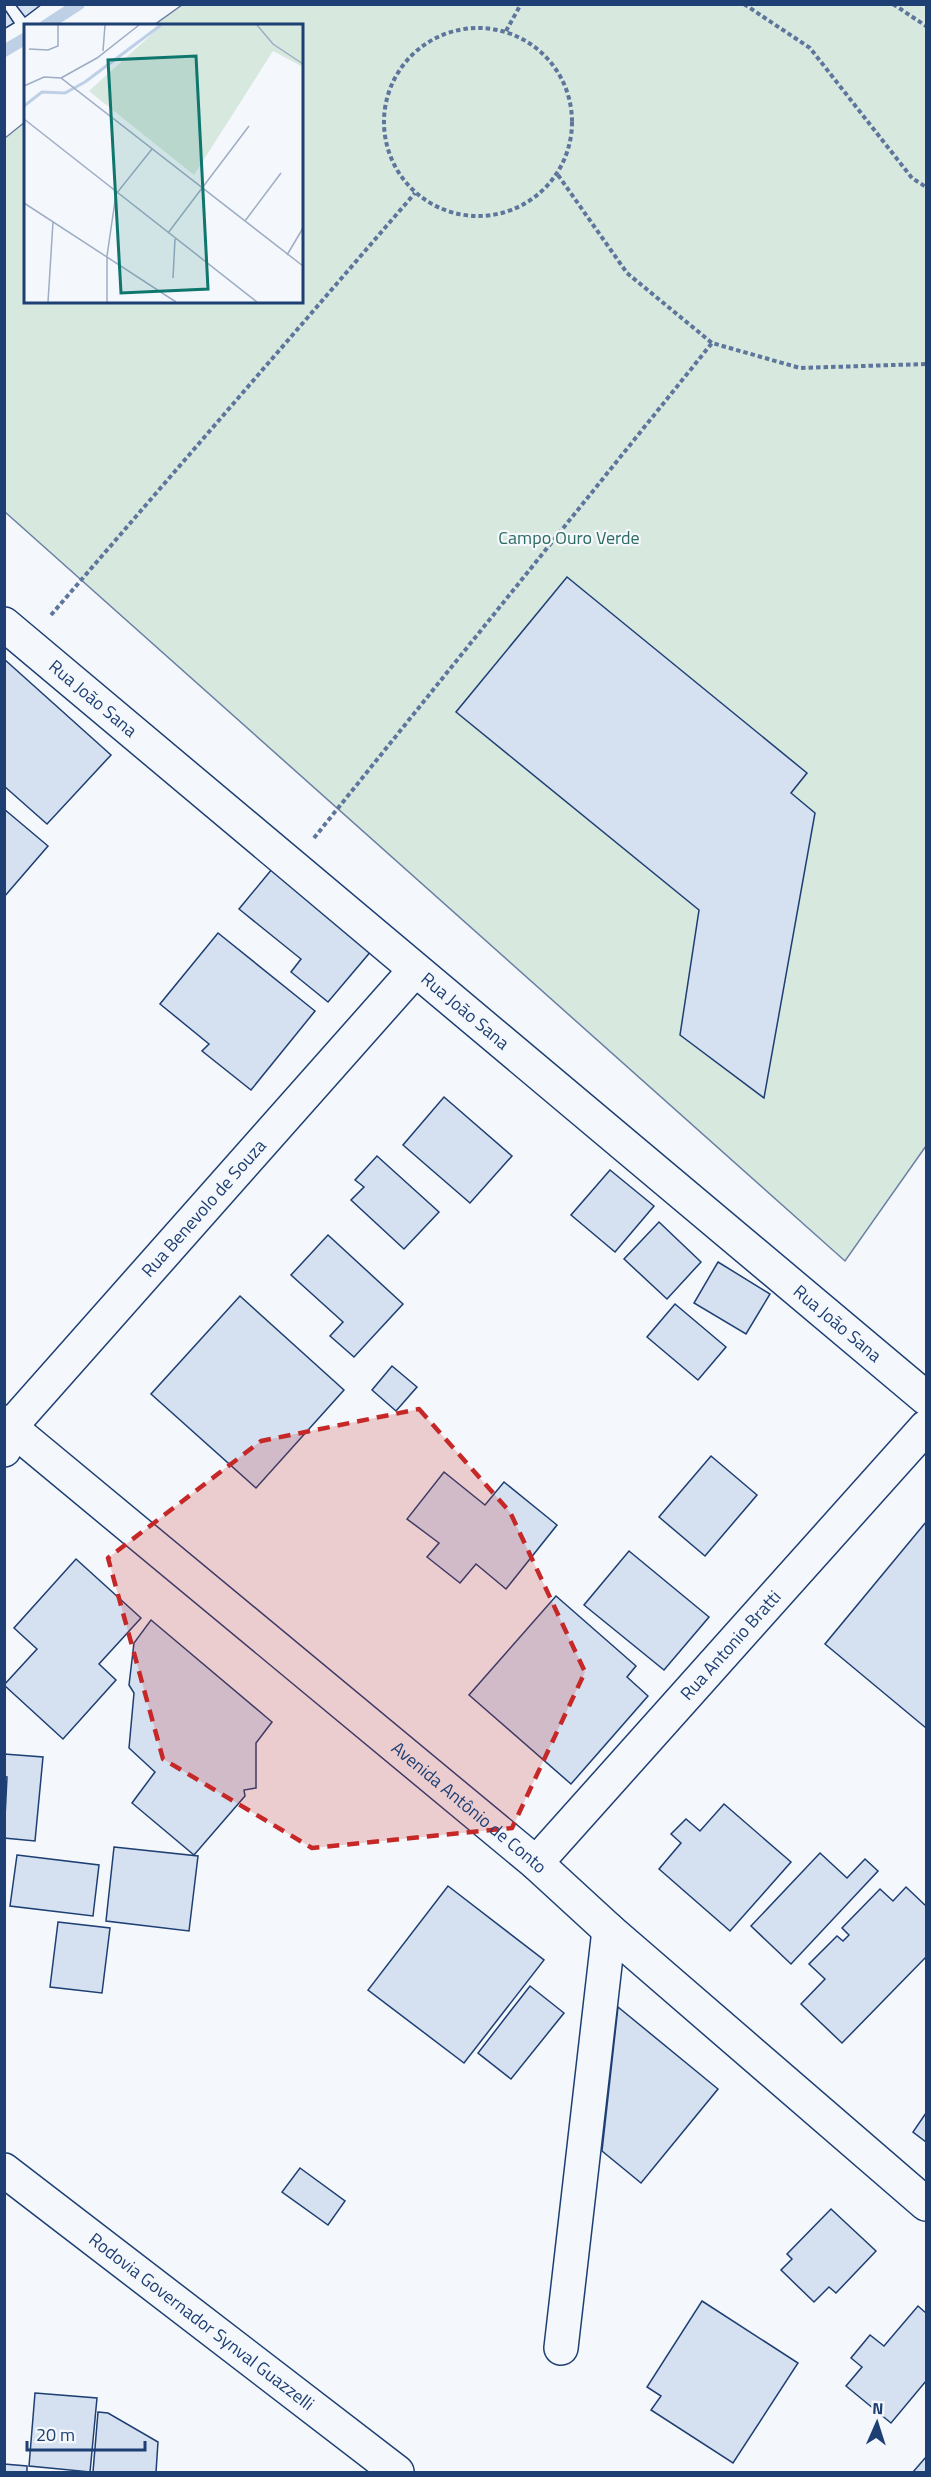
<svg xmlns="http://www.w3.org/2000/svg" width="931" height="2477" font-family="'Titillium Web',sans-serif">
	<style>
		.green { fill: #d7e8df; stroke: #687fa3; stroke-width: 1.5 }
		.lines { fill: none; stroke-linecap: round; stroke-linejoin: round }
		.stream { stroke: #bed0e5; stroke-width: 12 }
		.building { fill: #d5e0f0; stroke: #1d3f73; stroke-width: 1.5 }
		.minor-casing { stroke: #1d3f73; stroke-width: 36 }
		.tertiary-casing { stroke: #1d3f73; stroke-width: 36 }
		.primary-casing { stroke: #1d3f73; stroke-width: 36 }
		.path { stroke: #5e769c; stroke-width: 4; stroke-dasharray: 4.5 3; stroke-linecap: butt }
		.minor { stroke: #f4f7fb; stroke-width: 33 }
		.tertiary { stroke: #f4f7fb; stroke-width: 33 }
		.primary { stroke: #f4f7fb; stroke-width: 33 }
		.marked { fill: #c62828; fill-opacity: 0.2; stroke: #c62828; stroke-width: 4.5; stroke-dasharray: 12 8; stroke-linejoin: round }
		.labels { text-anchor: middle; stroke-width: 4.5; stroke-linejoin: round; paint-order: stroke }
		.park-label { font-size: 18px; fill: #2c6c60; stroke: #f4f7fb }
		.street-label { font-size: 18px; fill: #1d3f73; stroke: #f4f7fb }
		.inset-river { fill: none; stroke: #bed0e5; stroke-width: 3 }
		.inset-road { fill: none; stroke: #9eadc5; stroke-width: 1.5 }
		.view { fill: #0f766e; fill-opacity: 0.15; stroke: #0f766e; stroke-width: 3 }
		.inset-edge { fill: none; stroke: #1d3f73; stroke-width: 3 }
	</style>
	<rect width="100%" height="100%" fill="#f4f7fb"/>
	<path class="green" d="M182,5H926V1146L845,1261L5,512V138L25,122L26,302H302V26L154,25Z"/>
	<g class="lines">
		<g class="stream">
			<path d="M45,26L79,4"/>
			<path d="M4,51L26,38"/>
		</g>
	</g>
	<g class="building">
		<path d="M15,4H42L25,17Z"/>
		<path d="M4,8L14,23L4,29Z"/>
		<path d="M567,577L807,773L791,793L815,813L764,1098L680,1035L699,910L456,712Z"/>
		<path d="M4,659L111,755L47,824L4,786Z"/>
		<path d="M4,809L48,846L4,897Z"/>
		<path d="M272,869L372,950L328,1002L291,972L301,959L239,909Z"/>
		<path d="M218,933L315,1011L251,1090L202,1051L209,1044L160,1004Z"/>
		<path d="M444,1097L512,1156L470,1203L403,1145Z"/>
		<path d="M377,1156L439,1212L404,1249L351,1200L364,1187L355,1180Z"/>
		<path d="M610,1170L654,1206L615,1252L571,1215Z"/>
		<path d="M659,1222L701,1262L667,1299L624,1259Z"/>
		<path d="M328,1235L403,1304L354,1357L330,1336L343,1322L291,1275Z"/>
		<path d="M718,1262L770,1294L746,1334L694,1303Z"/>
		<path d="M240,1296L344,1390L256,1488L151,1394Z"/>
		<path d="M675,1304L726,1347L698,1380L647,1337Z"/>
		<path d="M392,1366L417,1387L396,1411L372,1390Z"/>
		<path d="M711,1456L757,1495L705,1556L659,1517Z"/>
		<path d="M444,1472L485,1505L504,1482L557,1525L506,1589L476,1564L460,1583L427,1557L439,1543L407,1519Z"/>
		<path d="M926,1522V1728L825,1644Z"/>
		<path d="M629,1551L709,1617L664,1670L584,1605Z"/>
		<path d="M76,1559L141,1618L99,1664L116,1680L63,1739L4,1685L37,1649L14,1628Z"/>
		<path d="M556,1596L636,1666L627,1677L648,1696L571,1784L469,1695Z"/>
		<path d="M151,1620L272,1722L256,1743V1788L244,1790L245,1796L194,1855L132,1803L155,1772L129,1748L134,1693L129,1685L134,1643Z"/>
		<path d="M4,1754L43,1757L35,1841L4,1838L7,1777L4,1776Z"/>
		<path d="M724,1804L791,1862L730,1931L659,1869L681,1843L671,1834L686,1819L700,1831Z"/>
		<path d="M114,1847L198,1856L189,1931L106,1921Z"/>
		<path d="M820,1853L847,1878L865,1859L878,1871L791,1964L751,1926Z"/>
		<path d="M17,1855L99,1865L93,1916L10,1906Z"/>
		<path d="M448,1886L544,1960L464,2063L368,1990Z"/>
		<path d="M906,1887L926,1906V1957L842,2043L801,2004L825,1979L809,1964L837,1936L843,1941L849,1935L842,1928L880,1889L893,1901Z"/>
		<path d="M58,1922L110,1928L102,1993L50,1987Z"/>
		<path d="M530,1986L564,2013L511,2079L478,2053Z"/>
		<path d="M618,2007L718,2089L641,2183L602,2151Z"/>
		<path d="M926,2113V2142L913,2132Z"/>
		<path d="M300,2168L345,2201L328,2225L282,2192Z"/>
		<path d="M831,2209L876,2251L836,2293L829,2287L814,2302L781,2270L792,2259L787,2254Z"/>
		<path d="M702,2301L798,2363L733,2463L651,2410L661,2396L647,2387Z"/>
		<path d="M918,2306L926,2313V2381L891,2423L846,2386L862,2367L851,2358L870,2335L884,2346Z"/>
		<path d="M35,2393L97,2398L90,2472L29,2466Z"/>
		<path d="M98,2412L108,2413L158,2442L156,2472H93Z"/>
		<path d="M926,2457V2472H913Z"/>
		<path d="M4,2464L27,2466V2472H4Z"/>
	</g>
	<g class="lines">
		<defs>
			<g id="minor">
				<path id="s1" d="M4,1450L10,1427L415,970"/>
				<path id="s2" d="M536,1863L926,1427"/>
				<path d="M561,2348L609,1930"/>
			</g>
			<g id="tertiary">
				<path id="s3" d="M4,624L926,1398"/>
				<path id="s4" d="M4,1422L536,1863L609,1930L926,2204"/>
			</g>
			<g id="primary">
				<path id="s5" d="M4,2170L397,2472"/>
			</g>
		</defs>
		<use href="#minor" class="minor-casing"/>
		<use href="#tertiary" class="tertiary-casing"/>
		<use href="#primary" class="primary-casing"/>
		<g class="path">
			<path d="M744,4L810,48L912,178L926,187"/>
			<path d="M893,4L926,26"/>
			<circle cx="478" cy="122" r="94"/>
			<path d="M506,31L521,4"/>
			<path d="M558,175L627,273L712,343L800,368L926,364"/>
			<path d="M51,615L415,193"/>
			<path d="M314,838L712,343"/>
		</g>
		<use href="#minor" class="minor"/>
		<use href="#tertiary" class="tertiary"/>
		<use href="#primary" class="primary"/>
	</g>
	<path class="marked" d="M419,1409L510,1512L585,1672L512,1828L312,1848L163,1759L108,1558L261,1441Z"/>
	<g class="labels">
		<g class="park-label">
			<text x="569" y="544">Campo Ouro Verde</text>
		</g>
		<g class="street-label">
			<text dy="6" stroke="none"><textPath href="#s3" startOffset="116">Rua João Sana</textPath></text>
			<text dy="6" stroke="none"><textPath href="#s3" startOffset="602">Rua João Sana</textPath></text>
			<text dy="6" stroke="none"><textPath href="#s1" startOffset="316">Rua Benevolo de Souza</textPath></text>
			<text dy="6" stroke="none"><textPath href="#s3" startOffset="1088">Rua João Sana</textPath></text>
			<text dy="6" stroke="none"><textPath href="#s2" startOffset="292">Rua Antonio Bratti</textPath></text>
			<text dy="6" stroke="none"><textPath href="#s4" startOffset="604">Avenida Antônio de Conto</textPath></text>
			<text dy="6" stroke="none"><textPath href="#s5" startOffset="249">Rodovia Governador Synval Guazzelli</textPath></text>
		</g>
	</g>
	<g transform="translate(24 24)">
		<rect width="279" height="279" fill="#f4f7fb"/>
		<path d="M138,1H279V43L249,27L170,151L65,67Z" fill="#d7e8df"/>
		<path class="inset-river" d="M0,82L18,68L41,69L61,58L137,1"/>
		<path class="inset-road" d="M233,1L249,20L279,40M5,25L24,26L34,22V1M79,27L81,1M37,54L73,34L115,1M0,62L20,53L37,54L279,242M0,95L233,278M0,179L152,278M221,197L257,149M144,209L225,102M263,231L279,204M149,254L151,215M24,278L29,198M83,278V232L92,170L128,125"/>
		<path class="view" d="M172,32L184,265L97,269L84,36Z"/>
		<rect width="279" height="279" class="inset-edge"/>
	</g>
	<rect width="931" height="2477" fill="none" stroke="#1d3f73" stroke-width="12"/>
	<g transform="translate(877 2423) rotate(3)" stroke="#f4f7fb" stroke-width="4.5" paint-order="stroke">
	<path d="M0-4.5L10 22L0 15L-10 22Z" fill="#1d3f73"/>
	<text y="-9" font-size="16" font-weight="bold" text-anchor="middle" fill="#1d3f73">N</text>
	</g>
	<path d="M27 2441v9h118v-9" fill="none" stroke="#1d3f73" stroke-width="3"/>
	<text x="36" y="2441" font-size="18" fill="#1d3f73" stroke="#f4f7fb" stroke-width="4.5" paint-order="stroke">20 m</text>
</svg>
